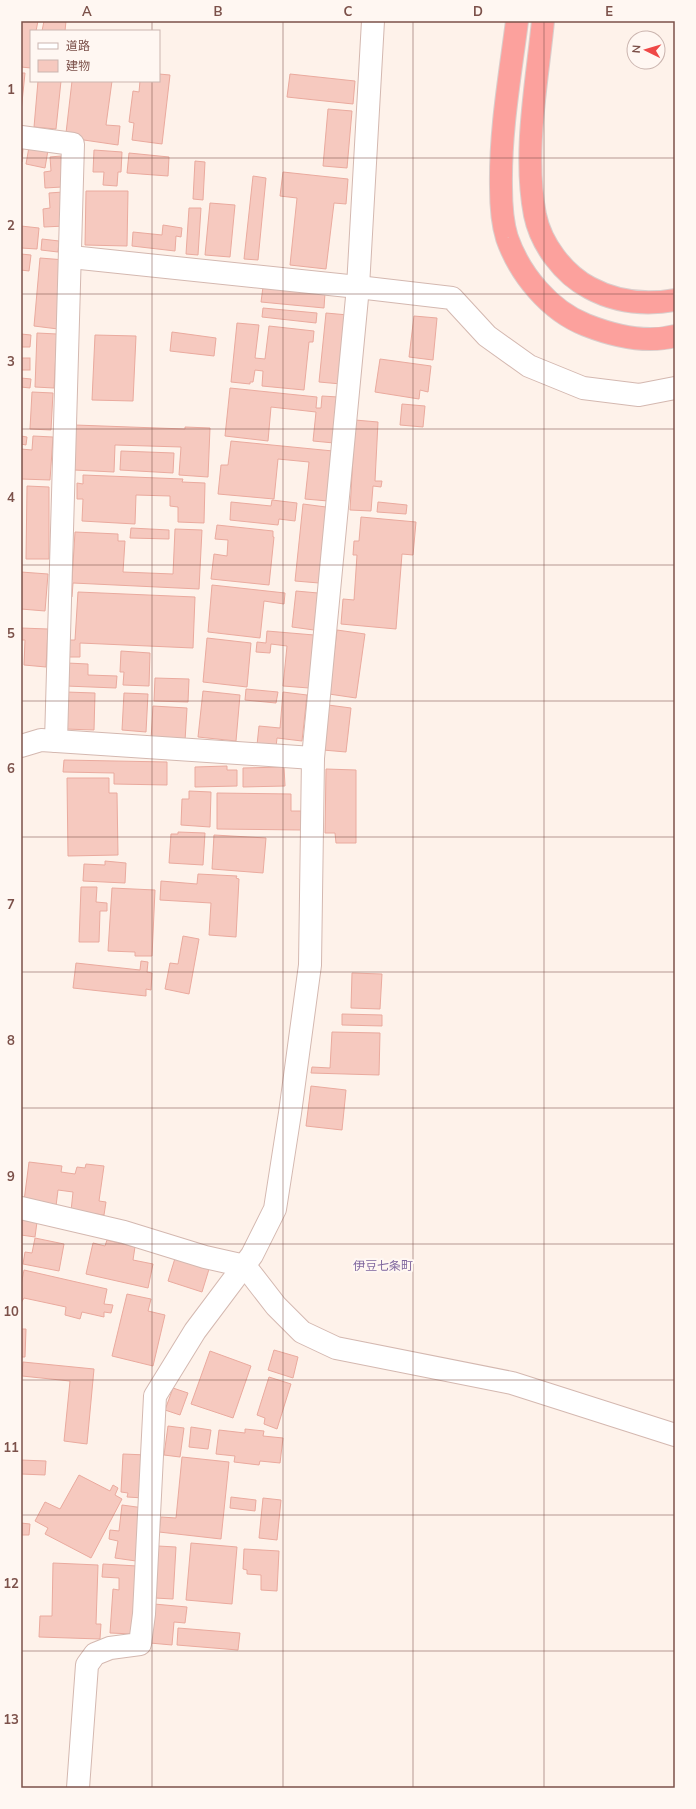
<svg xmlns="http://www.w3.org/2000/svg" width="696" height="1809" font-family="Mulish,'Noto Sans JP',sans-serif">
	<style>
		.building { fill: #f6c9bf; stroke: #eaaa9e }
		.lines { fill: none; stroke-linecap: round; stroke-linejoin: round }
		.minor-casing { stroke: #d4b8b0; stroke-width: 24 }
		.highway-casing { stroke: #dacecc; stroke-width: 24 }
		.minor { stroke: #fff; stroke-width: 22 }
		.highway { stroke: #fca19d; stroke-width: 22 }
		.grid { fill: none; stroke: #7c514a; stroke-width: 1; stroke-opacity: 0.55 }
		.labels { text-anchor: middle; stroke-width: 4; stroke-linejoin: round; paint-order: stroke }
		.neighbourhood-label { font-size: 12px; fill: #7f669e; stroke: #fff7f2 }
		.neatline { fill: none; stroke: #7c514a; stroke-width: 1.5 }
		.grid-label { font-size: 13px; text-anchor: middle; font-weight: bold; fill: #7c514a }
	</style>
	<rect width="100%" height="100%" fill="#fef2ea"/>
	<g class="building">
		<path d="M21,21H38L36,31H31V68L21,67Z"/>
		<path d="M44,21H66L65,31H42Z"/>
		<path d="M21,73H25L21,112Z"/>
		<path d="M159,74L170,75L162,144L132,140L134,123L129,122L133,91L139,92L140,81H159Z"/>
		<path d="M290,74L355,81L353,104L287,97Z"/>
		<path d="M38,81H61L56,129L34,127Z"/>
		<path d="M72,81H112L106,125L120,126L118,145L77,139L66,133Z"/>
		<path d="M328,109L352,111L347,168L323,166Z"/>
		<path d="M29,147L48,150L45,168L26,164Z"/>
		<path d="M21,148H23L22,162H21Z"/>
		<path d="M94,150L122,152L121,172H118L117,186L103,185L104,172H93Z"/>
		<path d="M129,153L169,157L168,176L127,173Z"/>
		<path d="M61,156L62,187L45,188L44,172L51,171L50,157Z"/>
		<path d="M195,161L205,162L203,200L193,199Z"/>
		<path d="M283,172L348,179L346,204L334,203L326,269L290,265L297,198L280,196Z"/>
		<path d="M253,176L266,178L258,260L244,259Z"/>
		<path d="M86,191H128L127,246L85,245Z"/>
		<path d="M63,192L65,226L44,227L43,209L50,208L49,193Z"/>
		<path d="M210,203L235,205L230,257L205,255Z"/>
		<path d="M189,208H201L198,255L186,254Z"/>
		<path d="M163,225L182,228L181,237L176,236L175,251L132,246L133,232L162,235Z"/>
		<path d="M21,226L39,228L37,249L21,248Z"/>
		<path d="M42,239L59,241L58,252L41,250Z"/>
		<path d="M21,254L31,255L29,271L21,270Z"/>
		<path d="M40,258L65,260L58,329L34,326Z"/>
		<path d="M263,287L325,293L324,308L261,302Z"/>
		<path d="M263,308L317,313L316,323L262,317Z"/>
		<path d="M326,313L348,315L341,384L319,382Z"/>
		<path d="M414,316L437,318L433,360L409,357Z"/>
		<path d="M237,323L259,325L255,358L265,359L269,326L314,331L313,342H309L304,390L262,386L263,371L255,370L253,382H250V384L231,382Z"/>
		<path d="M172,332L216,338L214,356L170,351Z"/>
		<path d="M37,333L57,334L54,388L35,387Z"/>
		<path d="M21,334L31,335L30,347H21Z"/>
		<path d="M95,335L136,336L133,401L92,400Z"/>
		<rect x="21" y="358" width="9" height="12"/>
		<path d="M380,359L431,366L428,392L420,390L419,399L375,392Z"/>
		<path d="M21,378L31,379L30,388L21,387Z"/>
		<path d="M230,388L317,397L316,408H321L322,396L338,397L334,443L313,441L316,412L271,407L268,441L225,436Z"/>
		<path d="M32,392L53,393L51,430L30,429Z"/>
		<path d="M402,404L425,406L423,427L400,425Z"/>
		<path d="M355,420L378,422L375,481H382L381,487L373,486L371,511L350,510Z"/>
		<path d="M75,425L185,429V427L210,428L208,477L179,475L181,447L115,445L114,472L74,470Z"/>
		<path d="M21,436L27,437L26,445L21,444Z"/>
		<path d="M33,436L53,437L50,480L21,479V449L32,450Z"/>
		<path d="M231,441L333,451L328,501L305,499L309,462L278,459L274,499L218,494L221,465H228Z"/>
		<path d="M121,451L174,453L173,473L120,470Z"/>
		<path d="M83,475L183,479L182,482L205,483L204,523L178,522V507L170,506V496L136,495L135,524L82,521L83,499H77V483L83,484Z"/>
		<path d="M27,486L49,487V559H26Z"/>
		<path d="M272,500L297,503L295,521L279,519L278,525L230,520L231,502L271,506Z"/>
		<path d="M378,502L407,505L406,514L377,512Z"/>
		<path d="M303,504L326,507L319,583L295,581Z"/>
		<path d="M361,517L416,522L413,555L402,554L396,629L341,624L343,599L354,600L357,555H353L354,541H359Z"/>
		<path d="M217,525L273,531V537H274L269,585L211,579L214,554L227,556L228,540L215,539Z"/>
		<path d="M131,528L169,530V539L130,538Z"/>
		<path d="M175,529L202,530L199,589L73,583L72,597H68L69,580H72L75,532L118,534V541H125L123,572L173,574Z"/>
		<path d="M21,572L48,574L45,611L21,609Z"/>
		<path d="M212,585L285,593L284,604L264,601L260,638L208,632Z"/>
		<path d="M296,591L318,593L314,630L292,627Z"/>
		<path d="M78,592L195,597L193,648L80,643V657H64L65,640H75Z"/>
		<path d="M21,628L48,629L46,667L24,665L25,640H21Z"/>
		<path d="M337,630L365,634L356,698L329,694Z"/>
		<path d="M267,631L314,635L309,688L283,686L287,646L271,644L270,653L256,652L257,642L266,643Z"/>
		<path d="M207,638L251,643L247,687L203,682Z"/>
		<path d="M121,651L150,653L149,686L123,685L124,672H120Z"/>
		<path d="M67,663L88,664V675L117,676L116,688L66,686Z"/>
		<path d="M155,678L189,679L188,702L154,701Z"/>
		<path d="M246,689L278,692L276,703L245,700Z"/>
		<path d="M203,691L240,695L236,741L198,737Z"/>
		<path d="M66,692L95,693L94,730L65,729Z"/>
		<path d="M283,692L307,695L302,741L277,738L276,747L257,745L259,726L280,728Z"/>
		<path d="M124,693L148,694L146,732L122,730Z"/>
		<path d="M328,705L351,708L346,752L323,750Z"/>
		<path d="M153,706L187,708L185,741L151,740Z"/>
		<path d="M64,760L167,762V785L114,784V773L63,772Z"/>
		<path d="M227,766V770H237V786L195,787V767Z"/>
		<path d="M284,767L285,786L243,787V768Z"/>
		<path d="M326,769L356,770V843H336L335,833H325Z"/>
		<path d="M67,778H109V793H117L118,855L68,856Z"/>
		<path d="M189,791L211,792L210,827L181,825L182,799H189Z"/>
		<path d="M217,793L291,794V811H301V830L217,829Z"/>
		<path d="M178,832L205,833L203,865L169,863L171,834H178Z"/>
		<path d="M214,835L266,838L263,873L212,869Z"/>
		<path d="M105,861L126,863L125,883L83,881L84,864L105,865Z"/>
		<path d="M198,874L237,876L236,878L239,879L236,937L209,935L211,903L160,900L161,881L197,884Z"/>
		<path d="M81,887H97L96,902L107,903V911H100L99,942H79Z"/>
		<path d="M112,888L155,890L152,956H135V952L108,951Z"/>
		<path d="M183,936L199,939L189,994L165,989L170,963L178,964Z"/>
		<path d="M141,961L148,962L147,972L152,973L151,990L146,989V996L73,988L76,963L140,970Z"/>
		<path d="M352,973L382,974L380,1009L351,1008Z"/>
		<path d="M342,1014L382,1015V1026L342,1025Z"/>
		<path d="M332,1032L380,1033L379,1075L311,1073L312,1067L330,1068Z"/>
		<path d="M311,1086L346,1090L342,1130L306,1126Z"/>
		<path d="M29,1162L62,1166L61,1172L75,1174L77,1167L85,1168L86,1164L104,1166L99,1201L106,1202L104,1215L71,1211L73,1192L58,1190L56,1206L24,1201Z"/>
		<path d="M22,1220L37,1222L35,1237L21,1235Z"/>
		<path d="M35,1238L64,1244L59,1271L23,1264L25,1252L32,1253Z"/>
		<path d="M107,1240L135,1247L133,1260L153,1264L148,1288L86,1274L93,1243L105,1246Z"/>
		<path d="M176,1255L210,1266L202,1292L168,1281Z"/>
		<path d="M24,1270L107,1289L104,1304L113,1305L111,1313L104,1312V1317L82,1312L80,1319L65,1315L66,1307L24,1298L21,1303V1285Z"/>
		<path d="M127,1294L151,1299L148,1311L165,1315L153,1366L112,1356Z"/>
		<path d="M21,1329H26L25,1357H21Z"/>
		<path d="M274,1350L298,1357L293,1378L268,1370Z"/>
		<path d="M210,1351L251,1366L233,1418L191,1404Z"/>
		<path d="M23,1362L94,1369L87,1444L64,1441L70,1381L22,1376Z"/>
		<path d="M269,1377L291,1384L277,1429L264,1424L265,1418L257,1415Z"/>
		<path d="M173,1388L188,1393L180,1415L165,1410Z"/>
		<path d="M168,1426L184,1428L180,1457L164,1455Z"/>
		<path d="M191,1427L211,1430L208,1449L189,1447Z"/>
		<path d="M245,1429L264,1431L263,1436L283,1438L280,1463L260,1461L259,1465L234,1462L235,1456L216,1454L219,1430L245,1433Z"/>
		<path d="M123,1454L147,1455L144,1498L127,1497L128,1493L121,1492Z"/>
		<path d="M182,1457L229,1462L221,1539L159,1532L161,1517L176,1518Z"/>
		<path d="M21,1460L46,1461L45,1475L21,1474Z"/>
		<path d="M79,1475L110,1491L113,1485L118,1488L115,1495L122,1499L91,1558L45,1534L48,1528L35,1521L45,1502L60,1509Z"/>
		<path d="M231,1497L256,1500L255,1511L230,1508Z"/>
		<path d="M263,1498L281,1500L277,1540L259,1538Z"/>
		<path d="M122,1505L144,1508L136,1561L115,1558L118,1541L109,1539L110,1530L119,1531Z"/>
		<path d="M21,1523L30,1524L29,1535H21Z"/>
		<path d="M191,1543L237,1547L232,1604L186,1600Z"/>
		<path d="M158,1546L176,1547L173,1599L155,1598Z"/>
		<path d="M244,1549L279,1551L277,1591L261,1590V1575L247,1574V1570L243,1569Z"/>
		<path d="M53,1563L98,1565L96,1624H101L100,1639L39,1637L40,1616H52Z"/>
		<path d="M103,1564L137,1566L133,1634L110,1633L113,1589L119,1590V1578L102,1577Z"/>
		<path d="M154,1604L187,1607L185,1623L174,1622L172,1645L150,1643Z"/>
		<path d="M178,1628L240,1633L238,1650L177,1645Z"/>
	</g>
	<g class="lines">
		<defs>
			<g id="minor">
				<path d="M21,137L73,144L56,741"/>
				<path d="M71,257L358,287L452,298L487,336L529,366L583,388L639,395L675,388"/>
				<path d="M21,746L41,740L313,758"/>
				<path d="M21,1208L124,1232L205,1257L245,1266L276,1306L302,1332L336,1348L512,1383L675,1435"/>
				<path d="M78,1788L87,1665L95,1654L110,1648L140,1644L144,1614L155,1396L195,1331L252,1255L275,1209L290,1113L310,965L313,758L358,287L373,21"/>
			</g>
			<g id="highway">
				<path d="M517,21C510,76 500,131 501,187C501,203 502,222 507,238C520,275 550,311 586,325C614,336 645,344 675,336"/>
				<path d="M543,21C537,83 523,153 535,215C541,244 563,274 590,288C616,302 646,305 675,300"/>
			</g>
		</defs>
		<use href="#minor" class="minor-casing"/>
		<use href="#highway" class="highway-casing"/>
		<use href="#minor" class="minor"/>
		<use href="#highway" class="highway"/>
	</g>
	<path class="grid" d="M152,21V31M283,21V1788M413,21V1788M544,21V1788M152,81V1788M21,158H675M21,294H675M21,429H675M21,565H675M21,701H675M21,837H675M21,972H675M21,1108H675M21,1244H675M21,1380H675M21,1515H675M21,1651H675"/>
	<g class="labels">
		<g class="neighbourhood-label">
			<text x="383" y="1270">伊豆七条町</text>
		</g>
	</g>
	<rect width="696" height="1809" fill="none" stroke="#fff7f2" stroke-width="44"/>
	<rect x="30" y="30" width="130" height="52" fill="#fff7f2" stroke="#cbb5af"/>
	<rect x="38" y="43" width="20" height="6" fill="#ffffff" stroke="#cbb5af"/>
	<text x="66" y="50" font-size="12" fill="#7c514a">道路</text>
	<rect x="38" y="60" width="20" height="12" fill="#f6c9bf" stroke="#cbb5af"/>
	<text x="66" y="70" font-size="12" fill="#7c514a">建物</text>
	<g transform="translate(646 50) rotate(275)"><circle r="19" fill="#fff7f2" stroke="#cbb5af"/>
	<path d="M0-3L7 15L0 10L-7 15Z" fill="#ef4847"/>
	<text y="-6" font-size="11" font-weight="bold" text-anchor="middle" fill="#7c514a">N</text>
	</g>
	<rect x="22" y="22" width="652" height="1765" class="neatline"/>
	<g class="grid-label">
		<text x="87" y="16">A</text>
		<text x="218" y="16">B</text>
		<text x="348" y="16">C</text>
		<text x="478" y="16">D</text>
		<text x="609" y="16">E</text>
		<text x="11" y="94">1</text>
		<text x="11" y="230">2</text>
		<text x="11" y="366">3</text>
		<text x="11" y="502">4</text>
		<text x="11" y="638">5</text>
		<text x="11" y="773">6</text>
		<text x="11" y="909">7</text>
		<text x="11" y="1045">8</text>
		<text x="11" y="1181">9</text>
		<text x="11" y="1316">10</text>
		<text x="11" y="1452">11</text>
		<text x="11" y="1588">12</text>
		<text x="11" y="1724">13</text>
	</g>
</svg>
